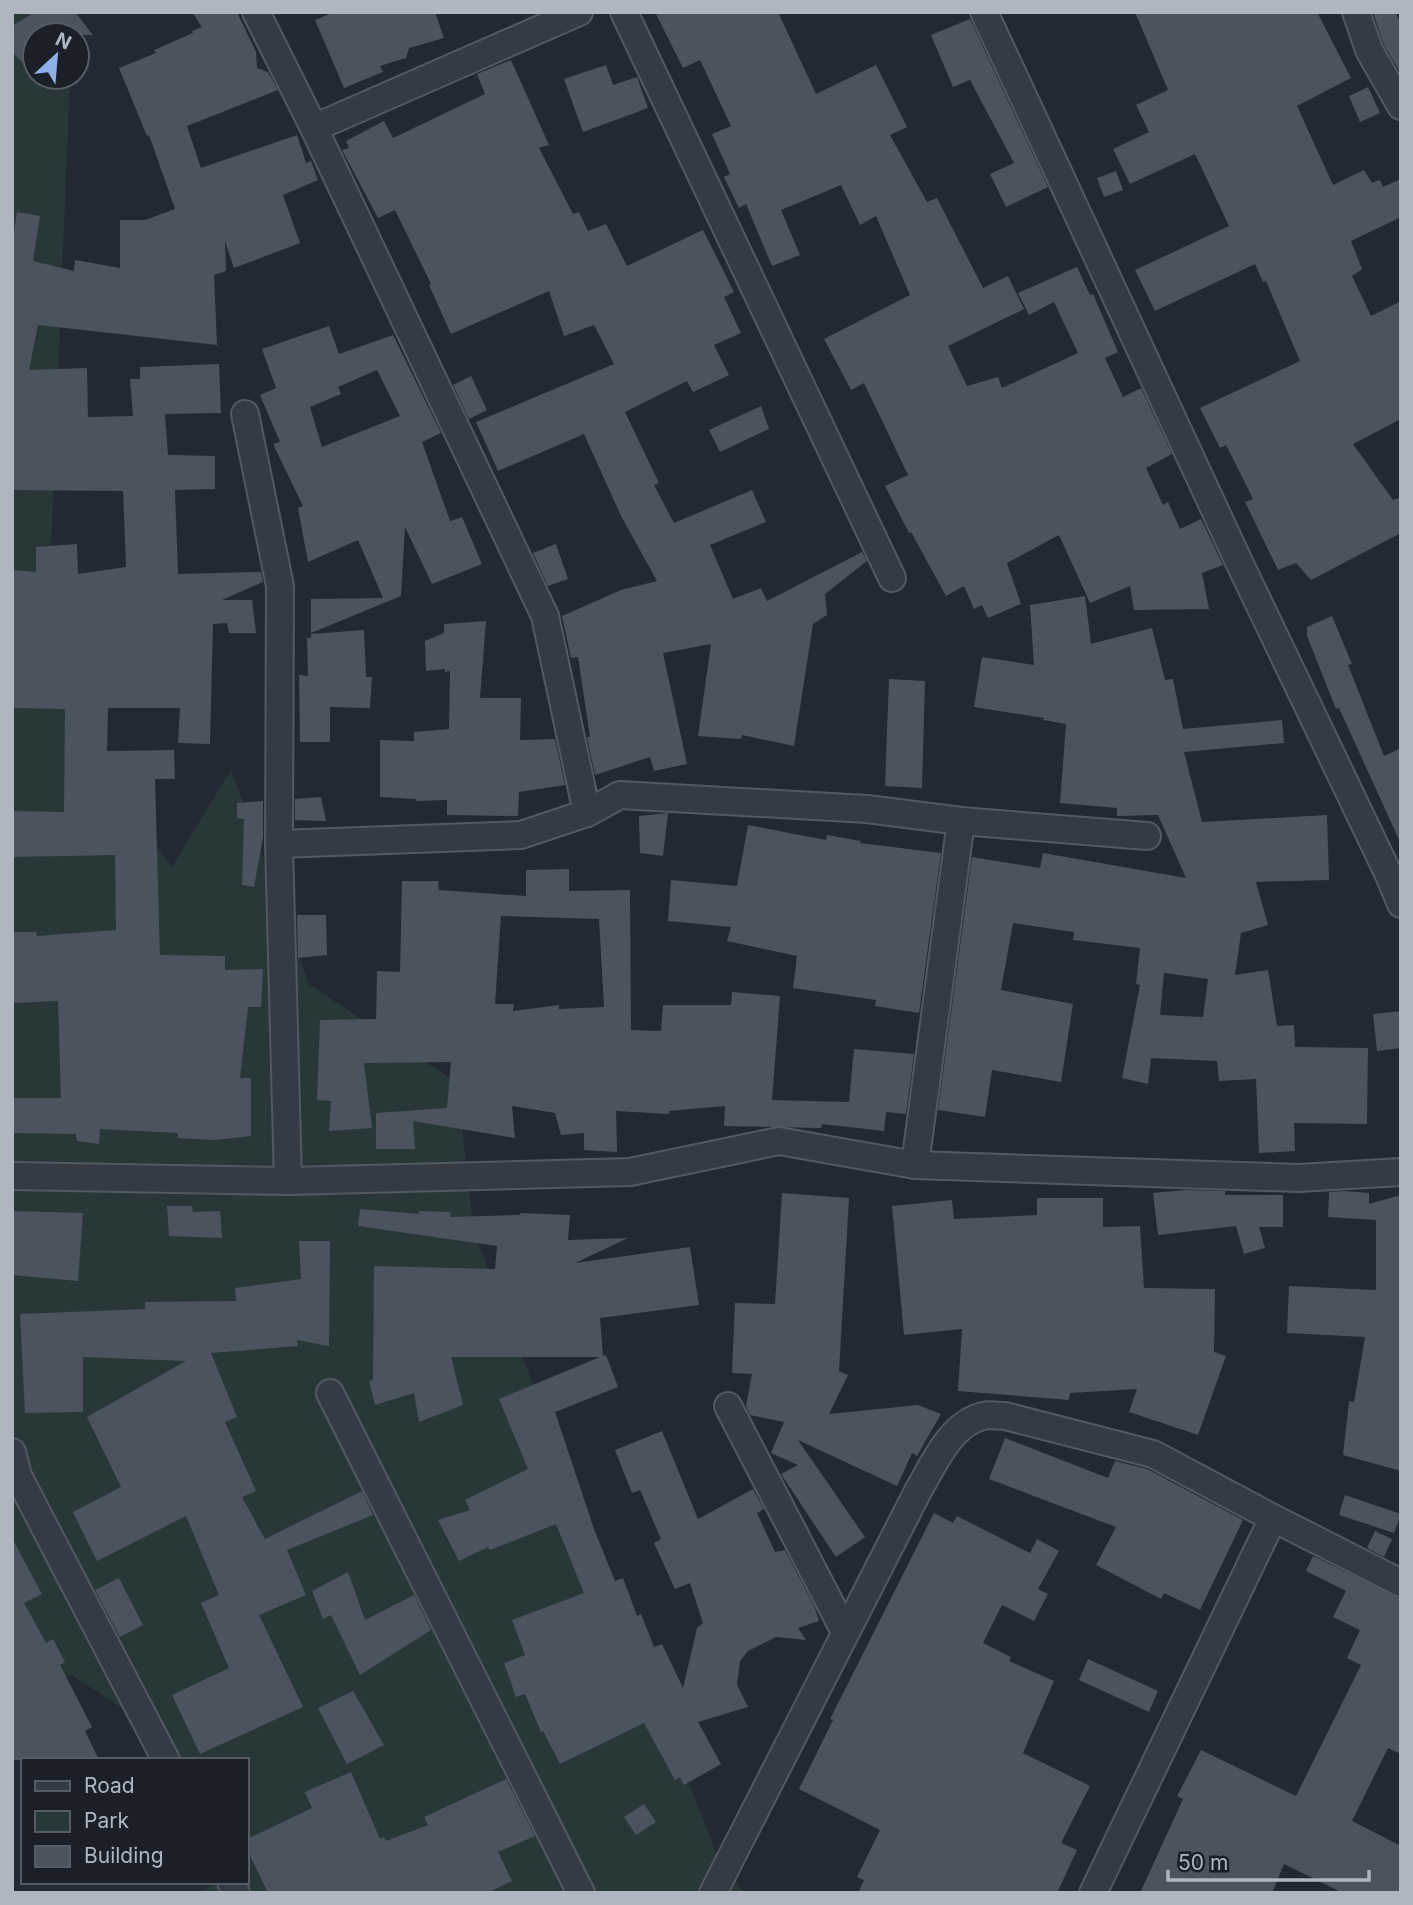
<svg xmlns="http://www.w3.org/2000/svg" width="1413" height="1905" font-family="Inter,sans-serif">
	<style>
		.green { fill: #283838 }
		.building { fill: #4b535f; fill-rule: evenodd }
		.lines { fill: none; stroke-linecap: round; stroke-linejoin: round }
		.minor-casing { stroke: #525962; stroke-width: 30 }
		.minor { stroke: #353b44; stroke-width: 26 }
	</style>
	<rect width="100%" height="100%" fill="#222933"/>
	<path class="green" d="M12,12H73L35,35V77H70L51,548L93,763L172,867L231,770L309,984L457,1083L474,1233L715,1850L744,1893H197L212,1885L211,1882H247V1760H153L131,1714L72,1675L12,1703Z"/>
	<g class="building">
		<path d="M35,12H75L93,35H35V75L12,52V26Z"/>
		<path d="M192,12H237L256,52L257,68L268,72L278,90L187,126L201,168L297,135L306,163L311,161L318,180L283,195L300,243L234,268L225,241L226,271L214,275L217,345L38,325L29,370L87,368L88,417L133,416L130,379H140V367L219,364L221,413L165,414L168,455L215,456V489L175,490L178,574L261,572L263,582L222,600H252L256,633H229L227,623L213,624L210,744L178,743L180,708H108L107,751L174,750L175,779H155L160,955L225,956V970L263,969L261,1007H248L240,1078H251V1136L215,1140L178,1138V1133L100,1129L99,1144L77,1141L76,1134L12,1133V1098H61L58,1001L12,1003V932H36L37,936L116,930L115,855L12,857V811L64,812L65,709L12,708V570L36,572V547L77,544L78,574L126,567L123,491L12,490V242L17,212L40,216L33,261L74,271L75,260L120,268V220H145L175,209L149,135L147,136L119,68L156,53L154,50L193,33L192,31L202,27Z"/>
		<path d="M334,12H435L444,38L409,48L406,58L380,66L383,72L344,88L315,20Z"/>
		<path d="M655,12H778L816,94L876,65L907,127L890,135L927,202L937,198L983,288L1008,276L1024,309L948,346L967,386L998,377L1002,388L1078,353L1054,302L1029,315L1018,293L1077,267L1090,295L1093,294L1118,352L1105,358L1123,397L1141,388L1172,454L1146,468L1163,505L1168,502L1180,529L1201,519L1223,565L1202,573L1209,609L1134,610L1130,586L1090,603L1059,535L1007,563L1021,604L988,618L982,605L974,609L964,586L946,596L911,532L909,533L885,486L908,475L864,383L851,390L824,339L910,295L876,216L860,225L841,185L781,210L800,255L772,266L746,204L739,208L724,177L730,174L712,134L731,126L700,60L683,68Z"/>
		<path d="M1135,12H1317L1351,78L1297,106L1333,185L1364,170L1372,183L1380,180L1383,187L1401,179V217L1351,241L1362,269L1352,276L1371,316L1401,301V419L1353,444L1393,500L1401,497V533L1311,580L1296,563L1278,570L1245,502L1253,499L1226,445L1220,448L1200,408L1300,361L1266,281L1263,282L1255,264L1155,311L1135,270L1229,226L1195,154L1130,184L1113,149L1149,132L1136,105L1168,90Z"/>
		<path d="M1373,12H1395L1401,23V74L1383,43Z"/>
		<path d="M970,19L1048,187L1006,207L990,174L1014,163L970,80L953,87L931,35Z"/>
		<path d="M511,60L549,145L539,148L573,214L579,212L588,231L606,224L627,266L703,230L734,292L724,297L741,333L714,345L729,375L693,392L687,381L625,412L659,483L654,485L674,523L752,490L766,522L710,545L733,599L761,588L767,601L862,552L867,561L825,594L827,615L813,624L794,746L742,735L741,739L698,736L711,644L663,653L687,764L654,771L650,757L595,775L587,737H590L578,657L571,658L562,616L621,590L657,581L621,516L584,434L498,471L476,422L614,364L594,325L564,336L549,291L451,334L429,285L431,284L395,210L378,218L342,150L349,148L346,141L384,121L393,138L485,94L477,74Z"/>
		<path d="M606,65L613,85L637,77L648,108L583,132L564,79Z"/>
		<path d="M1368,87L1380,113L1360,122L1349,96Z"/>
		<path d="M1116,171L1123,190L1104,197L1097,178Z"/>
		<path d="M329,326L339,354L393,335L441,433L422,442L450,521L462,517L482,564L432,584L405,527L401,596L311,633V599L383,598L358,540L308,562L298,508L303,506L273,444L280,442L260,395L276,388L262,349ZM377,370L400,416L322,447L310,407L341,394L338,387Z"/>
		<path d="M471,376L487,410L469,419L453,385Z"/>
		<path d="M761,406L769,429L720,452L709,430Z"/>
		<path d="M556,544L568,579L548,586L533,553Z"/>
		<path d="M1085,596L1091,644L1152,628L1165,680L1173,679L1183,729L1282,720L1284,743L1184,752L1202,822L1327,815L1329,880L1256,882L1268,925L1241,933L1235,975L1268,970L1277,1026L1294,1025L1295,1047L1368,1048L1367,1124L1294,1123L1295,1151L1259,1153L1256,1079L1219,1081L1217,1061L1151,1058L1148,1084L1122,1078L1140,985L1136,984L1140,948L1073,940L1074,932L1013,923L1001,990L1073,1004L1061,1082L992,1070L985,1117L938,1110L972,857L1040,868L1043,853L1186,878L1158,815L1117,816V808L1060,803L1066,724L1043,720L1044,718L974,707L982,657L1034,665L1030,605ZM1164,973L1208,979L1203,1017L1160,1015Z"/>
		<path d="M1332,616L1352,664L1348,665L1384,756L1401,748V844L1339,708L1336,709L1307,636V627Z"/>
		<path d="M486,621L480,698H521L520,740L555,739L565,785L519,792L518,816L447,815V800L416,801V799L380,797V740L414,741V732L449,729L450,671L445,672V669L426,671L425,641L444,633V624Z"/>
		<path d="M364,630L366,677H372L370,708L330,707V742H300L299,675L308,676L307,638H311V634Z"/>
		<path d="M889,679L925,681L922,788L885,786Z"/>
		<path d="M321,797L326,821L295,820V799Z"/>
		<path d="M263,801V837L254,887L242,885L244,819L237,818V803Z"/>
		<path d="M668,813L663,856L640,853L639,816Z"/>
		<path d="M748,825L826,840L827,835L861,841L860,843L941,853L919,1013L875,1006L876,1000L793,988L797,956L727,941L731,927L668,921L671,880L737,886Z"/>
		<path d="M569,869V891L630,890L631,1030L661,1031L663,1005H731L732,992L780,996L772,1100L849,1102L854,1049L914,1054L906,1114L886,1112L884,1131L822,1124L821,1128L724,1126L725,1106L669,1111V1114L616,1111L617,1152L584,1150V1133L561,1135L555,1113L512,1106L515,1138L413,1121L415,1149H376V1113L447,1108L451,1062L364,1063L372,1128L329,1131L331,1101L317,1100L320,1020L376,1019L377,971L400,972L402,881H438L439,890L526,896V870ZM501,916L599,919L604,1007L559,1009V1005L513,1011L514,1004H495Z"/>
		<path d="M297,915H326L327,955L298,958Z"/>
		<path d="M1401,1011V1048L1377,1051L1373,1014Z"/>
		<path d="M1185,1190L1225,1191V1195H1283V1227H1259L1265,1248L1244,1254L1236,1226L1158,1235L1153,1193Z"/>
		<path d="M1343,1191L1369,1193V1204L1401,1195V1471L1343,1455L1349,1401L1354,1402L1365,1337L1287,1333L1289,1286L1376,1290V1220L1328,1217L1329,1192Z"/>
		<path d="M782,1193L849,1198L839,1371L848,1375L829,1414L918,1405L941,1414L917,1456L912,1453L897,1486L798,1440L865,1537L836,1557L781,1474L798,1465L771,1453L784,1422L750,1415L746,1406L752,1374L732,1373L735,1303L775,1304Z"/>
		<path d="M1037,1198H1103V1227L1140,1226L1144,1288L1215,1289L1214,1352L1226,1356L1198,1435L1129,1412L1137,1389L1070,1393L1069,1400L958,1391L962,1329L904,1335L892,1206L952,1200L954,1219L1037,1215Z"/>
		<path d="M167,1206H192L193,1212L220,1211L222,1238L169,1236Z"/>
		<path d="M360,1209L419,1214V1211L451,1212L450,1217L520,1215V1213L570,1215L568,1240L628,1238L575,1263L690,1247L699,1305L600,1318L603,1356L606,1355L618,1387L555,1412L594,1529L615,1581L623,1578L637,1616L641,1614L654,1647L662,1644L683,1688L697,1628L703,1623L690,1583L675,1589L654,1543L661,1539L640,1490L632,1493L615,1450L662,1431L698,1519L753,1489L764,1509L757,1513L775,1552L785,1550L815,1608L819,1621L798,1628L806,1640L776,1637L748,1651L740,1661L737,1685L748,1707L698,1722L721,1764L684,1785L680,1777L675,1780L644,1723L560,1764L543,1731L541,1732L525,1694L516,1697L504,1663L525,1655L512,1620L584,1593L556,1524L490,1550L488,1547L459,1561L438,1520L470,1510L465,1500L528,1469L499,1399L600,1357H451L463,1405L419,1422L414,1393L375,1405L369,1381L373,1380L374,1266L495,1269L497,1246L358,1226Z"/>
		<path d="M12,1211L83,1213L78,1281L12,1275Z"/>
		<path d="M299,1241H330L329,1346L297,1340L298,1346L211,1353L237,1417L225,1422L256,1491L242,1497L265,1539L362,1491L373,1515L287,1550L306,1595L259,1615L303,1707L200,1754L172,1695L229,1668L201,1603L219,1595L186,1516L97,1561L73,1512L121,1487L87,1417L186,1361L83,1357V1412L25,1413L20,1314L145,1309V1302L236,1301L235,1288L301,1279Z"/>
		<path d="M1005,1438L1108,1478L1115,1461L1147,1469L1243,1520L1200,1610L1164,1593L1161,1599L1096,1565L1116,1527L989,1479Z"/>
		<path d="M1345,1495L1401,1514L1394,1533L1339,1515Z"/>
		<path d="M934,1513L953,1523L957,1516L1030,1553L1037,1539L1059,1551L1038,1589L1048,1594L1034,1621L1002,1605L983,1643L1011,1657L1009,1661L1054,1681L1023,1753L1090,1786L1061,1843L1077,1850L1057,1893H858L864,1880L857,1877L880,1830L799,1789L833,1720L830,1719Z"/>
		<path d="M1375,1531L1392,1539L1384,1557L1367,1548Z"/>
		<path d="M12,1538L42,1594L24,1603L46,1643L53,1639L65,1662L60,1665L92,1727L85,1731L99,1760H12Z"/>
		<path d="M1313,1556L1401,1599V1754L1388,1748L1352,1821L1401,1846V1893H1343L1284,1864L1272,1893H1140L1183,1799L1177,1796L1201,1750L1296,1796L1361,1665L1347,1658L1360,1630L1333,1617L1346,1591L1306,1571Z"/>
		<path d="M348,1572L365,1620L414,1595L431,1630L360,1675L331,1615L323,1619L312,1591Z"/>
		<path d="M119,1578L143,1625L120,1637L95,1590Z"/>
		<path d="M1088,1659L1158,1691L1149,1712L1079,1680Z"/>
		<path d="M353,1691L384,1745L347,1764L318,1708Z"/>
		<path d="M351,1772L380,1839L384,1837L386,1841L428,1825L424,1817L506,1779L535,1836L498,1852L512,1881L487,1893H268L247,1849V1839L312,1808L305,1792Z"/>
		<path d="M644,1804L656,1822L636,1835L624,1817Z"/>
	</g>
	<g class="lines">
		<defs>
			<g id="minor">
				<path d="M256,12L314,128L545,616L587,813L620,795L867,809L961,821L1147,836"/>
				<path d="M624,12L892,578"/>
				<path d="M984,12L1239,562L1388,873L1401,904"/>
				<path d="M1356,12L1369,50L1401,106"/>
				<path d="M314,128L579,12"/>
				<path d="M245,414L280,586L279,844L288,1181"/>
				<path d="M279,844L521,835L587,813"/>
				<path d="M915,1165L961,821"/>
				<path d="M12,1176L288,1181L630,1172L779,1141L915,1165L1298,1178L1401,1172"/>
				<path d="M330,1393L581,1893"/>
				<path d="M728,1406L845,1632"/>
				<path d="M12,1452L18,1476L166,1760"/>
				<path d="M231,1882L236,1893"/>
				<path d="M713,1893L918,1491C934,1464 950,1424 983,1416C990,1414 998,1416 1005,1416L1153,1454L1273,1518"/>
				<path d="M1093,1893L1273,1518L1401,1583"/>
			</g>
		</defs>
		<use href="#minor" class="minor-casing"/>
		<use href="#minor" class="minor"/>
	</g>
	<rect width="1413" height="1905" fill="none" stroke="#afb6c1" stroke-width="28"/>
	<rect x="21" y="1758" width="228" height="126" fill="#1b2028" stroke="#565c65" stroke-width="2"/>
	<rect x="35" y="1781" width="35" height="10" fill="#353b44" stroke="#565c65" stroke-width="2"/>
	<text x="84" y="1793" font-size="21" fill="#afb6c1">Road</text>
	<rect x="35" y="1811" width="35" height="21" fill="#283838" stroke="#565c65" stroke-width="2"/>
	<text x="84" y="1828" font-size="21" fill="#afb6c1">Park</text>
	<rect x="35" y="1846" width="35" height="21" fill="#4b535f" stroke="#565c65" stroke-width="2"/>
	<text x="84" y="1863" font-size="21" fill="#afb6c1">Building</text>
	<g transform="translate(56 56) rotate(26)"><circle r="33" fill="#1b2028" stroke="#565c65" stroke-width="2"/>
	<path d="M0-5L12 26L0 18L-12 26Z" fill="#8db0e8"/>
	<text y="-10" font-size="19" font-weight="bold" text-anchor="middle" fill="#afb6c1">N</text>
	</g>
	<path d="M1168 1870v10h201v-10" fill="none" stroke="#afb6c1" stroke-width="3.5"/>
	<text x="1178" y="1870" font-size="21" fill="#afb6c1" stroke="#1b2028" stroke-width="5" paint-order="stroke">50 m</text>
</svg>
